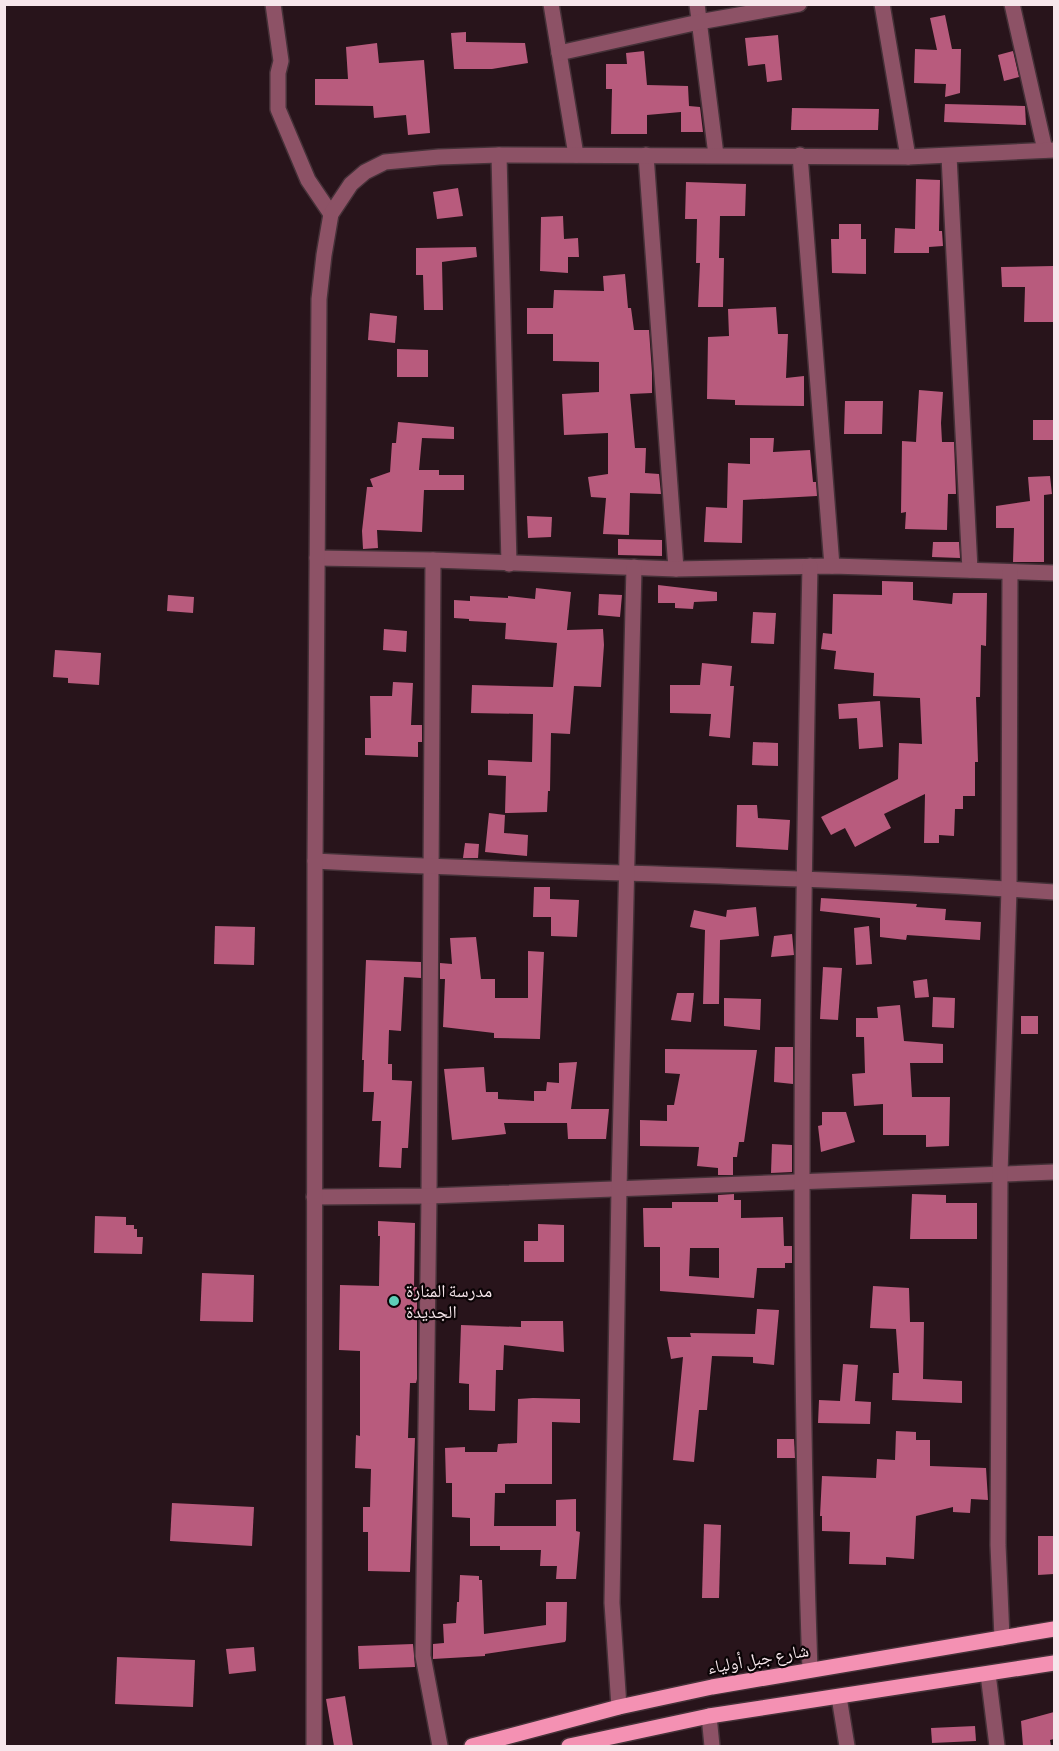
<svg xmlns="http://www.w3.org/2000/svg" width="1059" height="1751" font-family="'Sofia Sans Condensed','Noto Naskh Arabic',sans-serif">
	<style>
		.building { fill: #b85b7d; fill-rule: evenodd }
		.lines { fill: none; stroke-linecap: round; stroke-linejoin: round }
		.minor-casing { stroke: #453138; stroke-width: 18 }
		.major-casing { stroke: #453138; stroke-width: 18 }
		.minor { stroke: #8d5266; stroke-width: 15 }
		.major { stroke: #f491b3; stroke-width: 15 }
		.poi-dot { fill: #5eceb8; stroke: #0b0406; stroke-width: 2 }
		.labels { text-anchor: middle; stroke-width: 4.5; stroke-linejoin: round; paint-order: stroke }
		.poi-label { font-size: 18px; fill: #f6e6eb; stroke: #0b0406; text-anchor: start }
		.street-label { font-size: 18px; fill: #f6e6eb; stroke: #0b0406 }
	</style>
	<rect width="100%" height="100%" fill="#28141b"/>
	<g class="building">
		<path d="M945,15L952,49H961L960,93L945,97L946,84L914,83L915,49L937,50L930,18Z"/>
		<path d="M466,32V42L525,43L528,63L492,69H454L451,33Z"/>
		<path d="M778,35L782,80L767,82L765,64L748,66L745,38Z"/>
		<path d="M377,43L379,63L424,60L430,133L408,135L406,115L374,118L373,106L315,105V79H348L346,47Z"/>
		<path d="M644,51L647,85L688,86L689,106L700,107L703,132H681V112L647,115V134H611L612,89H606V64H627L626,53Z"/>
		<path d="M1013,51L1019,77L1004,81L998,55Z"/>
		<path d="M945,104L1025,106L1026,125L944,122Z"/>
		<path d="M792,108L879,109L878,130H791Z"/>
		<path d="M916,179L940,180L939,231H942L943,246L929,247V253H894L895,228L915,229Z"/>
		<path d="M686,182L746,184L745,216H720L719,258H724L723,307H698L700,263H696L697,219H685Z"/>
		<path d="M458,188L463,216L437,219L433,192Z"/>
		<path d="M563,216L564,239L578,238L579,257H568V273L540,271L541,217Z"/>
		<path d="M839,224H861V239H866V274L832,273L831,239H839Z"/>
		<path d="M476,247L477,257L442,262L443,310H424L423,275H416V248Z"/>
		<path d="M1054,266V322H1024L1025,287H1002L1001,267Z"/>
		<path d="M625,274L628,308H631L634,330H649L652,373V393L630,394L635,448H646L645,473L659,474L661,494L630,493L629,535L603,534L606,498L591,497L588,477L608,474V433L564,435L562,394L599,392V362L553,361V334H527V308H553L554,290L604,291L603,276Z"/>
		<path d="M776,307L778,334H788L786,378L804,376V406L735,405V400L707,399L708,337L729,336L728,309Z"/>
		<path d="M370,313L397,316L395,343L368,340Z"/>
		<path d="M397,349L428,350V377H397Z"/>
		<path d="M919,390L943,392L941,423L942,442H954L956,494H948L947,530L905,529L906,512L901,513L902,441L916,442Z"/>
		<path d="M845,401H883L882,434H844Z"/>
		<rect x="1033" y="420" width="21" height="20"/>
		<path d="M398,422L454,427V439L422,438L419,470H439V475H464V490H424L422,532L377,530L378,548L363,549L362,531L367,487H373L370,479L390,472L392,443H396Z"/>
		<path d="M750,438H774L773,452L810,450L813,482H816L817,496L743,500L742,543L704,542L706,507L727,508L728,463L750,464Z"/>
		<path d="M1050,476L1052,494L1044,495V562H1013L1014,528H996V506L1030,501L1028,477Z"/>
		<path d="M527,516L552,517L551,537L528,538Z"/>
		<path d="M618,539L662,540V556L618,555Z"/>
		<path d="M933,542H959L960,558L932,557Z"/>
		<path d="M882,581L913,582V600L952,604L953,593H987L986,646L981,645L980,697H976L978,762H975V796H963V809H955L954,836L939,835V843H924L925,794L884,814L891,828L855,847L845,828L831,835L821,817L898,779L899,743L922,744L920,698L873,696L874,673L834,669L836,651L821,649L823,633L832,634L833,594L882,595Z"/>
		<path d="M658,585L717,592V601L694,602L693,609L675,608V603H658Z"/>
		<path d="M536,588L571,592L567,630L603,629L604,645L601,687L574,686L570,734L551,733L550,791H548L547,812L505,813L506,776L488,775V760L532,762L533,714L471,713L472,685L553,687L557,643L505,639L506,623L469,621V619L454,618V600L470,601V596L508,598V596L535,599Z"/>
		<path d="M599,594L622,595L620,617L598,615Z"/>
		<path d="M168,595L194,597L193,613L167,611Z"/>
		<path d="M753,612L776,613L774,644L751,643Z"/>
		<path d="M384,629L407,631L406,652L383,650Z"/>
		<path d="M55,650L101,653L99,685L68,683V678L53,677Z"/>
		<path d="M702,663L732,666L730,686H734L730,738L709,736L711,714L670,713V685H700Z"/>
		<path d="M393,682L413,683L411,725H422V742H418V757L365,755V738H371L370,696H392Z"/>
		<path d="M880,701L883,747L859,749L857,718L839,719L838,704Z"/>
		<path d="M753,742L778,743V766L752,765Z"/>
		<path d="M737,805H757L758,818L790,820L788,850L736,847Z"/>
		<path d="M489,813L505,815L504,833L528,835L527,856L485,852Z"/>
		<path d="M465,843L479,844L478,858H463Z"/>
		<path d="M534,887H550V899L579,900L577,937L551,936V917H533Z"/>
		<path d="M821,898L917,904L916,907L946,909L945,920L981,922L980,940L907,935L906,940L880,937V918L820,911Z"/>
		<path d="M756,907L759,936L720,940L719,1004H703L705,930L690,927L694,910L726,917L727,910Z"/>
		<path d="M215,926L255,927L254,965L214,964Z"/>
		<path d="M869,926L872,964L856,965L854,928Z"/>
		<path d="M792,934L794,955L771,957L774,936Z"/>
		<path d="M476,937L481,979H495V998H528V951L544,952L540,1039L494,1038V1033L443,1027L445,979H440V963L452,964L450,938Z"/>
		<path d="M366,960L421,962V978L404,977L401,1031L389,1030L388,1064H392V1080L412,1081L408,1148H402L401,1168L379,1167L381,1121H372L374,1092H363L364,1060H362Z"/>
		<path d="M823,967L842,968L838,1020L820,1019Z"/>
		<path d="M927,979L929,997L915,998L913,981Z"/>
		<path d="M677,993H694L691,1022L671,1020Z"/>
		<path d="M933,997L955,998L954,1028L932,1027Z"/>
		<path d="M724,998L761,999L760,1030L724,1026Z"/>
		<path d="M900,1005L904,1041L943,1044V1063H910L912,1097H950L949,1146L926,1147V1135H883V1104L854,1106L852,1074L865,1073L864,1037H856V1018H878L877,1007Z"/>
		<rect x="1021" y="1016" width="17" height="18"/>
		<path d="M775,1047H793V1084L774,1082Z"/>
		<path d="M665,1049L757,1050L744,1142H739L737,1157H733V1175H718V1168L697,1166L699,1147L640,1146V1120L667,1121V1105H674L680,1074L665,1073Z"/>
		<path d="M577,1062L571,1109H609L606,1139H568L567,1123H504L506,1134L452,1140L444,1069L484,1067L486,1092H498V1099L534,1101V1091H546L547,1082L559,1083V1063Z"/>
		<path d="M822,1112H846L855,1142L821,1152L818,1126L822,1125Z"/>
		<path d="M772,1144L792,1145V1172L771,1173Z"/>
		<path d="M734,1194V1200H741V1218L783,1217L784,1246H792V1263H785V1268H757L754,1298L660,1291V1247H644L643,1208H672V1202H718V1195ZM690,1248H719V1278L689,1276Z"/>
		<path d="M912,1194L946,1195V1203H977V1239H910Z"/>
		<path d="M95,1216L126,1217V1225H134V1229H137V1237H143L142,1254L94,1253Z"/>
		<path d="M378,1221L415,1223L414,1287H417V1379L416,1383H410L408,1438H415L410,1572L368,1571V1532H363V1507H370L371,1469L355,1468L356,1435L360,1436V1351L339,1350L340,1285L379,1286L380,1236H378Z"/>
		<path d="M538,1224L564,1225V1262H524V1241H538Z"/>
		<path d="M202,1273L254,1275L253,1322L200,1321Z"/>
		<path d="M873,1286L909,1288L910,1322H924L923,1379L962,1381V1403L892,1400L893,1373H899L896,1329L870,1328Z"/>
		<path d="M757,1309L779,1310L774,1365L753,1363V1357L712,1356L707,1410H699L694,1462L673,1460L683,1357L671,1359L667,1337H691L690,1333L755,1334Z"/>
		<path d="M521,1321H563L564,1352L504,1345L503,1370H496L495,1411L469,1410V1384L459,1383L461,1325L521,1327Z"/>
		<path d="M843,1364L858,1365L855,1401L871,1402L870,1424L818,1423L819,1400L840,1401Z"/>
		<path d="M533,1398L580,1399V1423L552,1422V1484H505V1493H495L494,1526H556V1500L576,1499V1531L580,1532L576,1579H556L557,1566H540L541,1550H500V1546H470V1518L452,1517V1483H446L445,1448L465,1447V1452H497L498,1444L517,1443L518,1399Z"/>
		<path d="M896,1431L916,1432V1440H930V1466L986,1468L988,1500L971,1499L970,1513L953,1512V1507L916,1516L914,1559L886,1557V1565L849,1564L850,1532L822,1531V1516H820L822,1476L876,1478L877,1459L895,1460Z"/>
		<path d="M777,1439H794L795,1458H777Z"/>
		<path d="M172,1503L254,1507L252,1546L170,1541Z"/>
		<path d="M704,1524L721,1525L719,1598H702Z"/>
		<path d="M1038,1536H1054V1574L1038,1575Z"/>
		<path d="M460,1575L479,1576V1580H482L484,1634L546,1625V1602H567L566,1640L565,1642L485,1654V1656L433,1659V1644L444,1643L443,1624L456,1623L457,1602H459Z"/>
		<path d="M413,1644L415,1667L359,1669L358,1646Z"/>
		<path d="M254,1647L256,1671L229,1674L226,1649Z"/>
		<path d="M117,1657L195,1660L193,1707L115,1704Z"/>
		<path d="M345,1696L353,1746H334L326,1699Z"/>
		<path d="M1054,1712V1739L1050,1740L1051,1746H1023L1021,1721Z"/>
		<path d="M975,1726L976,1741L932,1743L931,1728Z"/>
	</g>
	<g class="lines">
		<defs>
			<g id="minor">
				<path d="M273,4L281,61L278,73V109L308,180L331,214"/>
				<path d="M551,4L576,155"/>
				<path d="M697,4L716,155"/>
				<path d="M882,4L908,157"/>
				<path d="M1012,4L1045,150"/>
				<path d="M559,53L699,22L799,4"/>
				<path d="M499,155L509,564"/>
				<path d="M646,155L676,569"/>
				<path d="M800,155L832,566"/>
				<path d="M949,156L970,570"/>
				<path d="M317,558L433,560L676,569L832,566L1054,573"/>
				<path d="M433,560L429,1196L423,1656L440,1746"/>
				<path d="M315,861C561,874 808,875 1054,892"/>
				<path d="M314,1197L429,1196L1054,1172"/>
				<path d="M1002,1638L998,1545L1000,1174L1009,889L1010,572"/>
				<path d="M810,1670C797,1302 802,934 810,566"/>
				<path d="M988,1674L997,1746"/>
				<path d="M839,1697L847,1746"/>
				<path d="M619,1707L612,1603L619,1189L634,567"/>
				<path d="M709,1716L712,1746"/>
				<path d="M314,1746L315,861L319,299L324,255L331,214L351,184L365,172L385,162L439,157L499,155L908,157L1054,150"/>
			</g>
			<g id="major">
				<path d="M472,1746L619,1707L712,1687L1054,1629"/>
				<path d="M569,1746L709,1716L1054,1663"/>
			</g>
		</defs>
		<use href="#minor" class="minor-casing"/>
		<use href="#major" class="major-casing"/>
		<use href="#minor" class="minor"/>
		<use href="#major" class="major"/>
	</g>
	<circle class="poi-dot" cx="394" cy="1301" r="6"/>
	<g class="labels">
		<g class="poi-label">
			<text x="406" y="1297">مدرسة المنارة<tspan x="406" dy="21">الجديدة</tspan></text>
		</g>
		<g class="street-label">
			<text transform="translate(758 1659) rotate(-10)" y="6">شارع جبل أولياء</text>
		</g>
	</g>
	<rect width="1059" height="1751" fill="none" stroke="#f6e6eb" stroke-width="12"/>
</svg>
